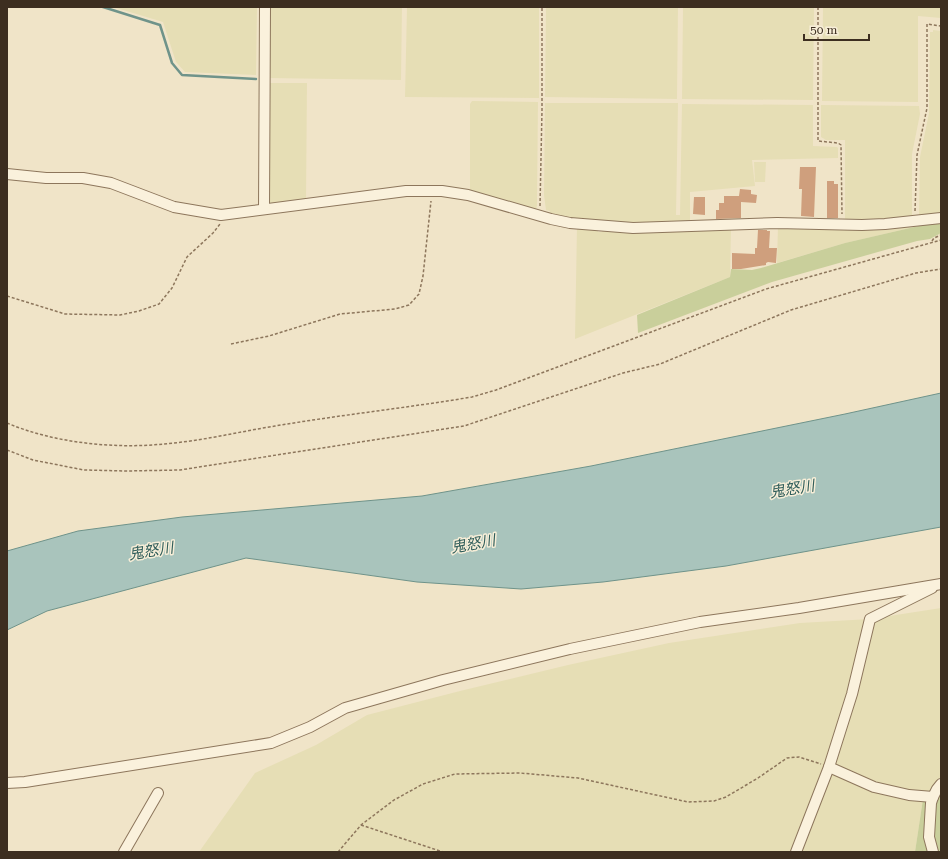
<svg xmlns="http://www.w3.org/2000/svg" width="948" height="859" font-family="'Roboto Serif','Noto Sans JP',serif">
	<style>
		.farmland { fill: #e6deb5 }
		.green { fill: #c9cf9b }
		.water { fill: #a9c4bc; stroke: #6f938a }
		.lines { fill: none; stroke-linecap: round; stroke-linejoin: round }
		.stream { stroke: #6f938a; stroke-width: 2.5 }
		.building { fill: #cf9f7d }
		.minor-casing { stroke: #8d765c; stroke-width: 12 }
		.path { stroke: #8d765c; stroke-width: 1.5; stroke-dasharray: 3 2; stroke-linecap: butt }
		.minor { stroke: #faf1dc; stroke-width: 10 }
		.labels { text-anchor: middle; stroke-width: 3; stroke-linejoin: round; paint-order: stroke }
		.water-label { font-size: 15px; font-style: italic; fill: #2f5d5a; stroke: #f7eed8 }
	</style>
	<rect width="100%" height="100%" fill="#f0e4c8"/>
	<g class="farmland">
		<path d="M113,7H257L256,75L185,72L176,62L163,22Z"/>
		<path d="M270,7H402L401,80L269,78Z"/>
		<path d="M407,7H539V98L405,97Z"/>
		<path d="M546,7H678L677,99L545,97Z"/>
		<path d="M683,7H814L813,100L682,99Z"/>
		<path d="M823,7H941V18L918,16V102L822,101Z"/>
		<path d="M933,30L941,31V215L919,217L920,157L929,113L930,32H933Z"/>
		<path d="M268,83H307L306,202L268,207Z"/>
		<path d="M472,101L538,102L537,206L536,209L532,211L470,193V104Z"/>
		<path d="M545,103H678L676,215H680L682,104L813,105V146L837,147L838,148V158L752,160L755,186L690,192V224L649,225L573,221L549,215L550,211L546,210L544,195Z"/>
		<path d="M821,105L919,106L920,114L912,154V215L911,218L848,222L845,219V140H826L821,137Z"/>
		<path d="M754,162H766L765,182H755Z"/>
		<path d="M922,222L923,225L845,243L777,263L778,226Z"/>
		<path d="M577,227L598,229V232H602L603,229L731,228L730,277L575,339Z"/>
		<path d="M941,608V785L923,799L915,852H199L255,773L316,745L367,715L460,691L568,665L669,643L800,623L870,619Z"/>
	</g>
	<g class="green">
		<path d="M941,221V233L930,239L917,241L885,250L772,282L638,333L637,315L730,277L731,269L752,270L761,268L845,243L923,225L922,222Z"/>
		<path d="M941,785V852H915L923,799Z"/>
	</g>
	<path class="water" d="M941,393V527L726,566L603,582L521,589L417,582L246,558L47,611L7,630V551L78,531L182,517L422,496L591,466L845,414Z"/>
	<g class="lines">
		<path class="stream" d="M103,7L160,25L172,63L182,75L256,79"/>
	</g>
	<g class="building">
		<path d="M800,167H816L814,217L801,216L802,189H799Z"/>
		<path d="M827,181H834V184H838V218H827Z"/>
		<path d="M740,189L751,190V194L757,195L756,203L741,202V218L716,219V210H719V203H724V196H739Z"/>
		<path d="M694,197H705V215L693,214Z"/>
		<path d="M758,230H767V231H770L769,248H777L776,263L768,262L766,263V265L741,269H732V253L755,254V248H757Z"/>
	</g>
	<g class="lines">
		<defs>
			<g id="minor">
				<path d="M7,174L46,178H83L111,183L174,207L221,215L406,191H442L468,195L551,219L570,223L633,228L777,223L862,225L885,224L941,218"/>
				<path d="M264,209L265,7"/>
				<path d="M829,767L874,787L909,795L933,797"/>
				<path d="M7,783L25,782L271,743L310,727L345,708L443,680L570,649L700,622L799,608L941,584"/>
				<path d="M124,852L158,793"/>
				<path d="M796,852L829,767L852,694L870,619L932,588"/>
				<path d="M933,852L929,837L931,803L933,797L937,789L941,784"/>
			</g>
		</defs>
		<use href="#minor" class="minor-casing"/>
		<g class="path">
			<path d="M818,7V141L838,143L841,145L842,214"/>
			<path d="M540,206L542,110V7"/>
			<path d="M915,211L917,155L927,108V24L941,26"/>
			<path d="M932,241L934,238L941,235"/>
			<path d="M7,296L65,314L120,315L139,311L159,304L172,288L187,257L213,233L220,224"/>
			<path d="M231,344L269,336L340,314L395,309L409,305L419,294L423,276L431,201"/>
			<path d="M7,423C54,443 114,449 164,444C201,441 238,432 275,426C340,415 406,408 472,397L496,390L766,289L941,240"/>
			<path d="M7,450L33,460L84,470L127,471L180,470L464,426L623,373L660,364L791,310L916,273L941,269"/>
			<path d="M361,825L443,852"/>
			<path d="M338,852L361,825L394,800L423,784L455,774L520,773L578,778L688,802L714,801L726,797L758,778L787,758L799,757L821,764"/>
		</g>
		<use href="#minor" class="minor"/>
	</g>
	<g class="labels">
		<g class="water-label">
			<text transform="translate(792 489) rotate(-9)" y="5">鬼怒川</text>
			<text transform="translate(473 544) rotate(-10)" y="5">鬼怒川</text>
			<text transform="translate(151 551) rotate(-9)" y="5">鬼怒川</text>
		</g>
	</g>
	<rect width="948" height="859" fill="none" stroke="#3d2e20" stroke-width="16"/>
	<path d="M804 34v6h65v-6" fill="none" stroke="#3d2e20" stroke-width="2"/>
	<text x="810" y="34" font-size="12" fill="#3d2e20" stroke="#f7eed8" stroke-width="3" paint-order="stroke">50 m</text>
</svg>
